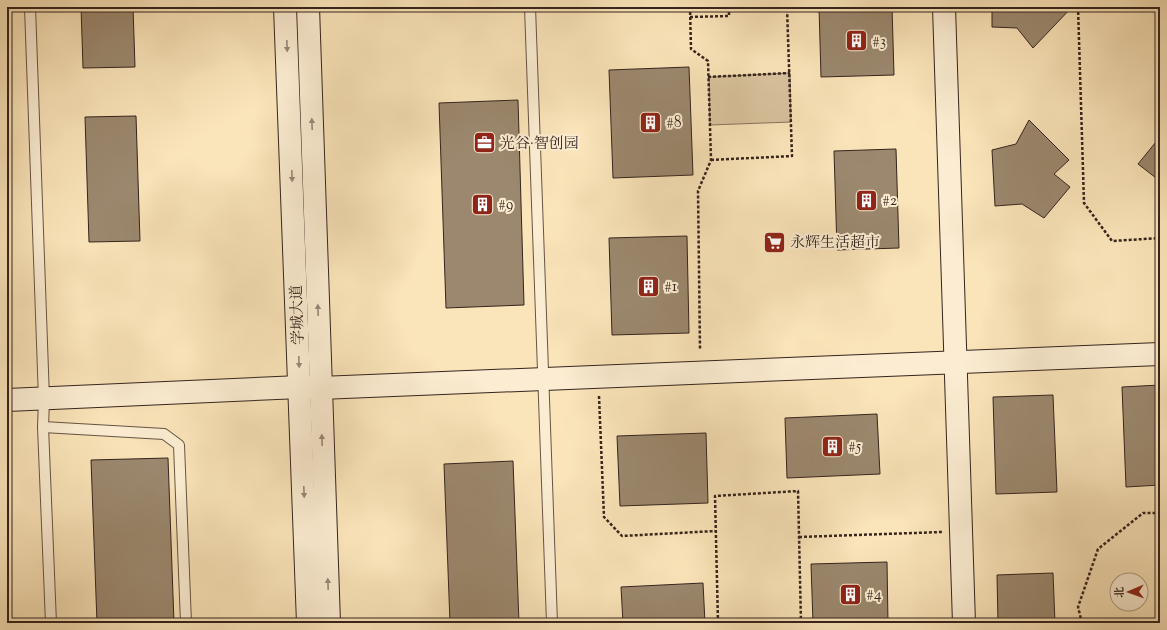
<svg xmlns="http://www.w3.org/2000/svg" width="1167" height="630" font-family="'Sorts Mill Goudy','Noto Serif SC',serif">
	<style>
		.green { fill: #d9c39e; stroke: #87745e }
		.building { fill: #9b886e; stroke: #35241d }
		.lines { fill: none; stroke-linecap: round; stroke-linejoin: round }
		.lane-casing { stroke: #665444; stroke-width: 12 }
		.secondary-casing { stroke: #35241d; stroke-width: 24 }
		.path { stroke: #35241d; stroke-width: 2.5; stroke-dasharray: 3 2; stroke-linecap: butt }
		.lane { stroke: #fcedd2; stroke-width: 10 }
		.secondary { stroke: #fcedd2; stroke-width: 22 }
		.oneway { fill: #988878 }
		.labels { text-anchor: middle; stroke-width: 4; stroke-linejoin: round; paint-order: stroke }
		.poi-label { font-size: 15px; fill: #35241d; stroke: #fcedd2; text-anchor: start }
		.street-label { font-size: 15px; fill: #35241d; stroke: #fcedd2 }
	</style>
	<rect width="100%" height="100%" fill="#fae4b9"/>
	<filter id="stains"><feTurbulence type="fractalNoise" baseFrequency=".005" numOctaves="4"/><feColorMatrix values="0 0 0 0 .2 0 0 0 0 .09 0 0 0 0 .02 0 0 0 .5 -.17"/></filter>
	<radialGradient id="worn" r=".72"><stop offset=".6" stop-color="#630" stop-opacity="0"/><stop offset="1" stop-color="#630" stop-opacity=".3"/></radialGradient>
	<path class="green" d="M790,73L791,122L710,125L709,77Z"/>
	<g class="building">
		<path d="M81,7H133L135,67L83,68Z"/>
		<path d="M819,7H892L894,75L821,77Z"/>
		<path d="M992,7H1072L1033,48L1017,28L992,27Z"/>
		<path d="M689,67L693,175L613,178L609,70Z"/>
		<path d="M518,100L524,305L446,308L439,103Z"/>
		<path d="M136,116L140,241L89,242L85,117Z"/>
		<path d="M1029,120L1069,160L1054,174L1070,187L1044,218L1022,204L995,206L992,150L1016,144Z"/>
		<path d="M1160,137V181L1138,164Z"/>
		<path d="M896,149L899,248L837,250L834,151Z"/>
		<path d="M687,236L689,333L612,335L609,238Z"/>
		<path d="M1160,385V485L1126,487L1122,387Z"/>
		<path d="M1053,395L1057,492L996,494L993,397Z"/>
		<path d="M877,414L880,474L787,478L785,418Z"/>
		<path d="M706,433L708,503L620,506L617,436Z"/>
		<path d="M168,458L174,623H97L91,460Z"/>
		<path d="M513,461L519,623H450L444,464Z"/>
		<path d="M887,562L888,623H813L811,564Z"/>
		<path d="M1053,573L1055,623H998L997,575Z"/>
		<path d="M703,583L705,623H623L621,587Z"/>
	</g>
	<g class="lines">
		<defs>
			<g id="lane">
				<path d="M30,7L44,399L43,427L51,623"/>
				<path d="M530,7L552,623"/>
				<path d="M43,427L164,434L179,445L186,623"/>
			</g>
			<g id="secondary">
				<path d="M285,7L308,623"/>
				<path d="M308,7L329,623"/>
				<path d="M944,7L964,623"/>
				<path d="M7,400L300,387L320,388L1160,354"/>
			</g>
		</defs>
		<use href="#lane" class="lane-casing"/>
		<use href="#secondary" class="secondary-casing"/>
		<g class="path">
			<path d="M690,7L691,49L708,61L711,160L698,191L700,349"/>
			<path d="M1078,7L1084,203L1112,241L1160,238"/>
			<path d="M690,17L729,16V7"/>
			<path d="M708,77L790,73"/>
			<path d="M711,160L792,156L787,7"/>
			<path d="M599,396L604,517L622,536L715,531"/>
			<path d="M799,537L942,532"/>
			<path d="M718,623L715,496L798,491L801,623"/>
			<path d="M1082,623L1078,607L1098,549L1143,513H1160"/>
		</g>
		<use href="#lane" class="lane"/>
		<use href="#secondary" class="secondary"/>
	</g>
	<defs><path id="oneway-solid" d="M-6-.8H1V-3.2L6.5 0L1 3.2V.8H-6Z"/></defs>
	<g class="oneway">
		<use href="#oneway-solid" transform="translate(287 46) rotate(88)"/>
		<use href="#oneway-solid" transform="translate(312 124) rotate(-92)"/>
		<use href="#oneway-solid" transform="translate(292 176) rotate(88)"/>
		<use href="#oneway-solid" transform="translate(318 310) rotate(-92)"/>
		<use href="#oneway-solid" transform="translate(299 362) rotate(88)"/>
		<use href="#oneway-solid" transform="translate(322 440) rotate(-92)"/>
		<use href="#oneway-solid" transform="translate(304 492) rotate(88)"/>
		<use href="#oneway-solid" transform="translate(328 584) rotate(-92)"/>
	</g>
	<defs>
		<symbol id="building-square" viewBox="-11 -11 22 22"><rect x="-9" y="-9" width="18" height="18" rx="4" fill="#8f2418" stroke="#fcedd2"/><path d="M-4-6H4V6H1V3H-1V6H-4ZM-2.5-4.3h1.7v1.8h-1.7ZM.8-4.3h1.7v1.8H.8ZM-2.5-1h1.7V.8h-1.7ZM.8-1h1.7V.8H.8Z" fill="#fff"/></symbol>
		<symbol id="office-square" viewBox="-11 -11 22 22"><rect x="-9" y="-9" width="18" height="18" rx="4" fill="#8f2418" stroke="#fcedd2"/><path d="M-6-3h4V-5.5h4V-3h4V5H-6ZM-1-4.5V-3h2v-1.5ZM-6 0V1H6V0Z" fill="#fff"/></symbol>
		<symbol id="supermarket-square" viewBox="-11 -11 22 22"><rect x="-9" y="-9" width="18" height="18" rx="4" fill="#8f2418" stroke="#fcedd2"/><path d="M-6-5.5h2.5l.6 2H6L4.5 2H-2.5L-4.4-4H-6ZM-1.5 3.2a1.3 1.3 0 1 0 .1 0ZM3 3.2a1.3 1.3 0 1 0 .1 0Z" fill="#fff"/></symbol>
	</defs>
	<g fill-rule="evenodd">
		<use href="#building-square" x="844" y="28" width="25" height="25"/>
		<use href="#building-square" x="638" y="110" width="25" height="25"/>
		<use href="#office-square" x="472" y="130" width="25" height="25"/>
		<use href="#building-square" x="854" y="188" width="25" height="25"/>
		<use href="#building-square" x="470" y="192" width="25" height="25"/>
		<use href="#supermarket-square" x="762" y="230" width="25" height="25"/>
		<use href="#building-square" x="636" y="274" width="25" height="25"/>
		<use href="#building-square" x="820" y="434" width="25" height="25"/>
		<use href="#building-square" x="838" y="582" width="25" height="25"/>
	</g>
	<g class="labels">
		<g class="poi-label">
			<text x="872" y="46">#3</text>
			<text x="666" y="127">#8</text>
			<text x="500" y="148">光谷·智创园</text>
			<text x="882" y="205">#2</text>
			<text x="498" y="209">#9</text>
			<text x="790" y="247">永辉生活超市</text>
			<text x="664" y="291">#1</text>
			<text x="848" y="451">#5</text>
			<text x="866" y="599">#4</text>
		</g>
		<g class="street-label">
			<text transform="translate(297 315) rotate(-92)" y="5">学城大道</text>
		</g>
	</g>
	<rect width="1167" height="630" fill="none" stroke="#fae4b9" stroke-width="24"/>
	<rect x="8" y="8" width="1151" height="614" fill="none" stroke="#35241d" stroke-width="2"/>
	<rect x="12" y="12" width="1143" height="606" fill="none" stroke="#35241d"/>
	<g transform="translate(1129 592) rotate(268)"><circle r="19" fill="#fcedd2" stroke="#ac9d8a"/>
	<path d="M0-3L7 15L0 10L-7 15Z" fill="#8f2418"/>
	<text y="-6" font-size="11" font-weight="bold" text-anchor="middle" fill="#35241d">北</text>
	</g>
	<rect width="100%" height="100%" filter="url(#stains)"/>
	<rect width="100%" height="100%" fill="url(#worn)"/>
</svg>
